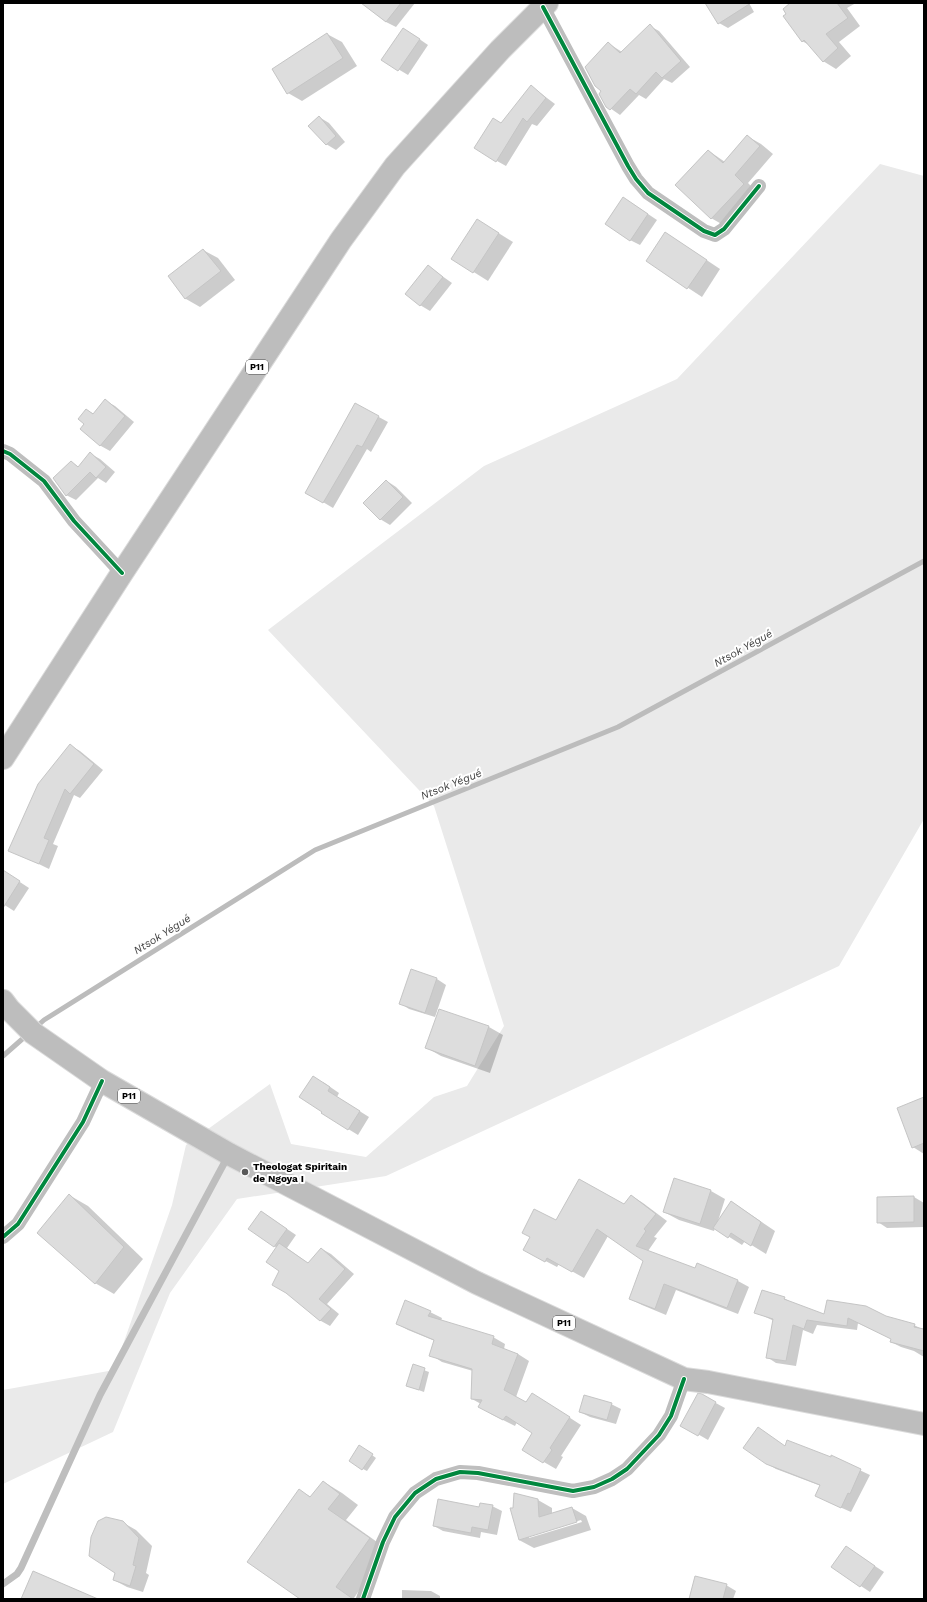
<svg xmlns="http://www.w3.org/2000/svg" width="927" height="1602" font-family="'Work Sans',sans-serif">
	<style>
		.green { fill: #eaeaea }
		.shadow { fill: #0003; fill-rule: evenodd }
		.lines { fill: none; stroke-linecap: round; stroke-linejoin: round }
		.stream { stroke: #bcbcbc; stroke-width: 5 }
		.building { fill: #ddd; stroke: #c5c5c5 }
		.primary-casing { stroke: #dbdbdb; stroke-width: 24 }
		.lane { stroke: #bebebe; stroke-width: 7 }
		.street { stroke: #bebebe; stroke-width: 14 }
		.primary { stroke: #bdbdbd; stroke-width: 22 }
		.cycleway-casing { stroke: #fff; stroke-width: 6 }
		.cycleway { stroke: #00873e; stroke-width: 4 }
		.poi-dot { fill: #595959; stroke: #fff; stroke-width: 1.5 }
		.labels { text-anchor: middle; stroke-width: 4; stroke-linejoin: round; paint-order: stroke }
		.shield { fill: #fff; stroke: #4c4c4c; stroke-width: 1 }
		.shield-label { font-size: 9px; font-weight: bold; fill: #000 }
		.poi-label { font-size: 10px; font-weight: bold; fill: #000; stroke: #fff; text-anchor: start }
		.water-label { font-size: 11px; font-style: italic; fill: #414141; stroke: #fff }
	</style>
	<rect width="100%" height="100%" fill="#fff"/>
	<path class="green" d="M880,164L924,176V819L839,966L386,1176L237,1199L170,1293L113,1432L3,1484V1390L114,1370L172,1205L186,1145L270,1084L291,1144L366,1157L434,1097L467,1086L504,1026L434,806L268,630L484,466L677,379Z"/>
	<g class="shadow">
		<path d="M365,3H415L396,27L386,22L364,4Z"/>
		<path d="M706,3H749L754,12L728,28L719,23Z"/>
		<path d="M788,3H856L847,8L860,26L839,42L851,56L836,69L823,61L811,46L802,41L788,14L789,5Z"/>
		<path d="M650,26L659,31L690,67L672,83L664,79L646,99L639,95L620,115L607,106L602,91L608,43L622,52Z"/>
		<path d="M327,34L342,42L357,66L302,101L288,93Z"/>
		<path d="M412,34L428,45L408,75L383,60Z"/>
		<path d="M531,86L555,104L537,126L532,124L506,166L497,161L501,124Z"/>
		<path d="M319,117L329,123L345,142L336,150L326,144Z"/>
		<path d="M747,136L761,144L773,154L748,183L757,192L725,226L711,218L709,151L725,162Z"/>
		<path d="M633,204L657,220L640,245L630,240Z"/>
		<path d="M492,229L513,242L488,281L453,259Z"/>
		<path d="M666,233L720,269L702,297L647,261Z"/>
		<path d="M203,250L218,258L235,280L200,307L186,299L169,277Z"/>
		<path d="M428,266L452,283L430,311L420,305Z"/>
		<path d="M106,401L115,406L134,422L110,451L101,446L82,429L86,424L87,410L94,414Z"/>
		<path d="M355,404L388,422L371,452L367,449L333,508L306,492Z"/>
		<path d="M91,454L100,459L115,472L106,483L98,478L76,500L66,495L71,462L79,467Z"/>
		<path d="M387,481L396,487L412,503L390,525L380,519Z"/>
		<path d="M71,746L80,751L103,770L80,798L74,795L53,844L58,846L49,869L10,850Z"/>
		<path d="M3,871L29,888L14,911L3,904Z"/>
		<path d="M437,979L446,985L435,1017L409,1009L400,1003Z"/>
		<path d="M440,1010L489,1027L503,1035L490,1073L441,1056L427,1048Z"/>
		<path d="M323,1082L339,1093L337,1097L369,1117L358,1135L322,1113Z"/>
		<path d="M924,1098V1154L913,1147Z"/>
		<path d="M711,1191L725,1199L718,1221L732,1202L775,1231L766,1254L745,1241L742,1245L715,1228L714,1231L679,1220L664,1212Z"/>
		<path d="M69,1195L88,1206L143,1259L114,1294L95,1283Z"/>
		<path d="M632,1196L643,1203L667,1221L654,1237L657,1238L648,1251L696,1269L738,1281L749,1287L738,1314L676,1290L666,1315L642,1305L630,1299L644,1260L608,1236L584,1278L559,1264L557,1267L536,1256L556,1221L625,1205Z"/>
		<path d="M914,1197L924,1203V1227L887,1228L878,1222V1198Z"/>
		<path d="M262,1212L296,1235L287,1248L309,1264L322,1249L331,1254L354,1274L327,1304L339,1314L330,1326L321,1321L288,1293L281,1271L277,1248L250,1229Z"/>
		<path d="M784,1298L792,1303L825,1315L886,1317L914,1325L924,1330V1357L914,1351L901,1347L891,1342L892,1339L858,1323L857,1330L817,1325L813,1334L803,1330L796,1366L776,1363L767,1357L774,1321L755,1312Z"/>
		<path d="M430,1312L442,1318L441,1321L493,1337L505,1344L504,1349L518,1354L529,1361L516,1397L527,1403L544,1401L581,1425L561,1456L563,1457L556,1469L523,1450L533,1433L517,1422L515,1426L491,1414L481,1404L472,1399L473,1371L442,1362L431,1355L435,1341L408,1330L397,1324Z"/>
		<path d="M413,1366L429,1372L424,1392L407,1386Z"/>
		<path d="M701,1395L725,1408L708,1440L682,1425Z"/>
		<path d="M611,1404L621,1409L616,1424L590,1417L580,1412Z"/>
		<path d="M364,1449L376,1458L367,1471L363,1469Z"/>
		<path d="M832,1457L870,1475L851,1512L826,1501L821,1486L776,1469L766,1463L831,1459Z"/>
		<path d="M324,1482L342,1493L358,1505L346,1520L387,1549L354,1598L355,1599H301L299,1490L311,1497Z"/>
		<path d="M538,1500L552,1508V1514L572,1508L586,1516L591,1530L534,1548L519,1540ZM581,1520L582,1522L529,1538V1536Z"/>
		<path d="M492,1506L502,1511L497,1535L481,1532L480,1538L443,1531L434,1526L480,1508Z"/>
		<path d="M122,1522L136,1530L152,1546L146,1573L149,1575L143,1592L127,1587L114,1580L116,1573Z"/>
		<path d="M846,1547L884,1572L870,1592L832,1567Z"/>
		<path d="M726,1585L736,1591L733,1599H690Z"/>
		<path d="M402,1590L431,1591L440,1596V1599H402Z"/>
	</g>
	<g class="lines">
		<g class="stream">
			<path d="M35,1028L44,1020L315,850L618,727L924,561"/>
			<path d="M3,1056L28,1034"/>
		</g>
	</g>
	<g class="building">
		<path d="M361,3H401L386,22Z"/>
		<path d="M705,3H751L718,24Z"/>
		<path d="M790,3H837L848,18L826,34L838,48L823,62L804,40L802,42L783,16L786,14L783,9Z"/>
		<path d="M650,24L681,61L662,78L656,72L636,94L630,89L610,110L606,107L599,94L601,91L595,86L585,67L608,42L620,53Z"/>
		<path d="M403,28L420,39L398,71L381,60Z"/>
		<path d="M327,33L343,58L287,94L272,69Z"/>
		<path d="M531,85L546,98L527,122L523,118L496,162L474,148L493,118L501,123Z"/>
		<path d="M319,116L336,136L326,145L308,126Z"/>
		<path d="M747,135L760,146L735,175L744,184L711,219L675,185L708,150L723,163Z"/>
		<path d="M623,197L648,214L630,241L605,224Z"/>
		<path d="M477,219L499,233L473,273L451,259Z"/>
		<path d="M665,232L707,260L687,289L646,261Z"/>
		<path d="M203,249L221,271L185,299L168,276Z"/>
		<path d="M428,265L443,277L420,306L405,294Z"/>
		<path d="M105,399L125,416L100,446L80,429L84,424L78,419L86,409L93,414Z"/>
		<path d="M355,403L379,416L362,447L357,445L323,503L305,493Z"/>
		<path d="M90,452L106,467L96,478L90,472L66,496L53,478L71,461L78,467Z"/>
		<path d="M386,480L403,497L380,520L363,503Z"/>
		<path d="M70,744L94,764L70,794L65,789L44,838L49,840L39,864L8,851L38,784Z"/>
		<path d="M3,870L20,881L3,908Z"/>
		<path d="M411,969L437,978L425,1013L399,1004Z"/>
		<path d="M439,1009L489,1026L475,1066L425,1048Z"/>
		<path d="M313,1076L330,1087L328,1091L360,1111L348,1130L321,1113L322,1112L299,1097Z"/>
		<path d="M924,1097V1143L912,1148L897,1108Z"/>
		<path d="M674,1178L711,1190L700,1224L663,1212Z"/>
		<path d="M579,1179L624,1204L631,1195L656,1214L644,1229L646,1231L636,1246L695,1268L697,1263L738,1280L727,1308L664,1284L655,1309L629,1299L643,1261L597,1229L572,1272L547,1258L545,1262L523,1250L530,1237L522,1233L534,1209L556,1220Z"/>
		<path d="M69,1194L124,1247L95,1284L37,1233Z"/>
		<path d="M914,1196V1222L877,1223V1197Z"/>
		<path d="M731,1201L761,1222L751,1246L731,1233L728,1238L713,1228Z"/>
		<path d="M261,1211L287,1229L274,1247L248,1229Z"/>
		<path d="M279,1243L308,1263L321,1248L345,1269L319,1299L331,1309L320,1321L286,1293L272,1285L279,1271L266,1262Z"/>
		<path d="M762,1290L785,1297L784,1299L824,1314L827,1300L866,1306L886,1316L915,1324L914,1327L924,1329V1351L890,1342L891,1339L848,1318L847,1326L807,1320L804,1329L793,1325L786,1361L766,1358L773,1319L754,1313Z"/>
		<path d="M405,1300L431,1311L428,1316L494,1336L492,1344L518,1354L504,1390L526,1402L532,1393L570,1417L550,1448L552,1450L543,1463L522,1450L532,1433L506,1416L503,1420L478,1407L482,1400L471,1399L472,1369L429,1356L434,1340L396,1324Z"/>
		<path d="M413,1364L425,1368L419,1390L406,1386Z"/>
		<path d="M698,1393L702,1394L716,1402L698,1436L680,1426Z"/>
		<path d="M584,1395L612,1403L607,1420L579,1412Z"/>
		<path d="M758,1427L785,1446L787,1440L831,1457V1455L861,1469L850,1494L848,1493L841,1508L815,1496L820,1485L766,1464L743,1448Z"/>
		<path d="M359,1445L373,1454L362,1470L349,1461Z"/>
		<path d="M323,1481L340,1494L328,1509L370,1538L336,1587L353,1599H300L247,1562L299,1489L310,1497Z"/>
		<path d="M514,1493L538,1499L539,1517L572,1507L577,1522L519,1540L510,1508H513Z"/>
		<path d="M438,1499L479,1507L480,1503L493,1505L488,1530L472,1527L471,1533L433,1526Z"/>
		<path d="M106,1517L123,1521L139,1538L133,1565L136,1566L130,1586L113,1580L115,1573L89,1556L91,1537L98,1521Z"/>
		<path d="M846,1546L875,1566L860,1587L831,1567Z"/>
		<path d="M33,1571L98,1599H21Z"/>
		<path d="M695,1576L727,1584L723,1599H689Z"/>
	</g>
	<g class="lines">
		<defs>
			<g id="primary">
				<path d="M3,758L122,573L341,240L395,166L500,50L547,3"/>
				<path d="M3,1001L9,1009L33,1033L102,1081L229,1154L477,1283L684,1379L708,1382L924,1424"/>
			</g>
		</defs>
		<use href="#primary" class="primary-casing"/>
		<path class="lane" d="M3,1584L17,1574L21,1568L100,1395L228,1156"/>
		<g class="street">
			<path d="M543,7L628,166L636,179L648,193L704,231L715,235L724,229L759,186"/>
			<path d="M3,451L10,454L44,481L74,521L122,573"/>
			<path d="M3,1237L18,1224L83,1122L102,1081"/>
			<path d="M363,1599L383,1542L395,1517L415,1493L436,1479L460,1472L478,1473L573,1491L594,1487L612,1479L627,1469L659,1435L671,1416L684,1379"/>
		</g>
		<use href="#primary" class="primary"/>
		<defs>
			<g id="cycleway">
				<path d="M543,7L628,166L636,179L648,193L704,231L715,235L724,229L759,186"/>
				<path d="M3,451L10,454L44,481L74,521L122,573"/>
				<path d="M3,1237L18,1224L83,1122L102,1081"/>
				<path d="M363,1599L383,1542L395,1517L415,1493L436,1479L460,1472L478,1473L573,1491L594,1487L612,1479L627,1469L659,1435L671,1416L684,1379"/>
			</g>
		</defs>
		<use href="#cycleway" class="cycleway-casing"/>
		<use href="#cycleway" class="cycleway"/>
	</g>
	<circle class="poi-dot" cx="245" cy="1172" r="4"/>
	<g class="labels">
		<g class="shield">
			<rect x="246" y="360" width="22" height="14" rx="3"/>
			<rect x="118" y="1089" width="22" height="14" rx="3"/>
			<rect x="553" y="1316" width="22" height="14" rx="3"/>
		</g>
		<g class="shield-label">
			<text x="257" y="370">P11</text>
			<text x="129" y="1099">P11</text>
			<text x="564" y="1326">P11</text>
		</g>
		<g class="poi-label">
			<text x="253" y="1170">Theologat Spiritain<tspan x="253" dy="12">de Ngoya I</tspan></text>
		</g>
		<g class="water-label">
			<text transform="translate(743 648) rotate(-29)" y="4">Ntsok Yégué</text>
			<text transform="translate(451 784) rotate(-22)" y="4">Ntsok Yégué</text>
			<text transform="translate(162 934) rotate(-32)" y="4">Ntsok Yégué</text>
		</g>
	</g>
	<rect width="927" height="1602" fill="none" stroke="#000000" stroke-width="8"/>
</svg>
